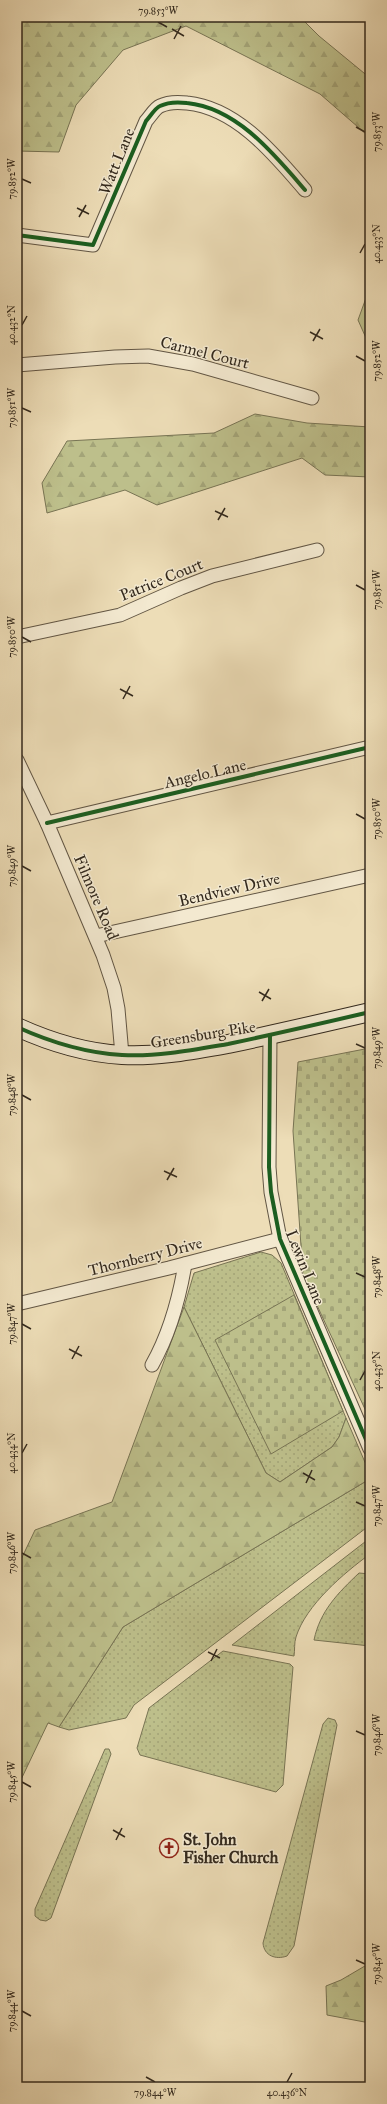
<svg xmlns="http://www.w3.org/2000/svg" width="387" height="2104" font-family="'IM FELL Great Primer',serif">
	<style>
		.grass { fill: url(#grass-dots); stroke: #787454 }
		.forest { fill: url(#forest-firs); stroke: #787454 }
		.cemetery { fill: url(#cemetery-stones); stroke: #787454 }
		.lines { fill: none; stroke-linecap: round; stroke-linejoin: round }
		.street-casing { stroke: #625644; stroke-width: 15 }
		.secondary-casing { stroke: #33291d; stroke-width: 20 }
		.street { stroke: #f3e9d0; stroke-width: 13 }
		.secondary { stroke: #f3e9d0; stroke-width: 18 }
		.cycleway-casing { stroke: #f3e9d0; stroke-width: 6 }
		.cycleway { stroke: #1b5e20; stroke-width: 4 }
		.ticks { fill: none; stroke: #33291d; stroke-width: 1.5 }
		.labels { text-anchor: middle; stroke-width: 3; stroke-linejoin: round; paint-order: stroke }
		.street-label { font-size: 16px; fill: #33291d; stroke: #f3e9d0 }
		.poi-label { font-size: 16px; font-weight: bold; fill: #33291d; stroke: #f3e9d0; text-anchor: start }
		.neatline { fill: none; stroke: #33291d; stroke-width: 1.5 }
		.ticks-label { font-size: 10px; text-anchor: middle; fill: #33291d }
	</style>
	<defs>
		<pattern id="grass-dots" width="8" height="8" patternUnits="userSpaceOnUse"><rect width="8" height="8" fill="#bdbf8b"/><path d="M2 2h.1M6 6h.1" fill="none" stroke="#a3a478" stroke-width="1.8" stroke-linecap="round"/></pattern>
		<pattern id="forest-firs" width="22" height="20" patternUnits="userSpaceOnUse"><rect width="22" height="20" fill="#bdbf8b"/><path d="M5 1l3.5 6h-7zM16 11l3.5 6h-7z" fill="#a3a478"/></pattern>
		<pattern id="cemetery-stones" width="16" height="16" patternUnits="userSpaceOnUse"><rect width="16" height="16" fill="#bdbf8b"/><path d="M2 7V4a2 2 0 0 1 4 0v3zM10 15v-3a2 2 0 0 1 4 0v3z" fill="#a3a478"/></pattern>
	</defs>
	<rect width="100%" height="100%" fill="#edddb7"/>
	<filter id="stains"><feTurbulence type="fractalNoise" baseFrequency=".005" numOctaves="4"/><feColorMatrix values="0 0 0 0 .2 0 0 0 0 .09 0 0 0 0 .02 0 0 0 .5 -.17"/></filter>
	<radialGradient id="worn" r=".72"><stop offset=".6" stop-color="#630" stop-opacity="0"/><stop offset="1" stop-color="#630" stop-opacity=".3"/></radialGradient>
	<g class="grass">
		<path d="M261,1252L272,1255L281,1263L346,1418L339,1437L332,1447L280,1482L266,1473L184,1307L194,1273Z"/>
		<path d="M368,1480L370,1485V1525L134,1705L126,1718L69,1730L59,1727L123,1627Z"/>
		<path d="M370,1538V1554C344,1573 306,1605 296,1637C294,1643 295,1650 294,1656L232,1645Z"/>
		<path d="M359,1573L370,1574V1646L314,1640C320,1611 338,1593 359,1573Z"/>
		<path d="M223,1651L290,1664L293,1667L283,1785L276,1792L140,1755L137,1748L149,1708Z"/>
		<path d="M328,1718L335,1720L337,1725L294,1946L287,1956C276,1960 264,1956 263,1943L323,1724Z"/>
		<path d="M105,1749H109L111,1754L51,1918L46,1921L40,1920L35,1916V1909Z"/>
	</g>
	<g class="forest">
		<path d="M17,17H300L319,36L370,78V139L366,134L320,94L186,26L123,50L76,105L59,152L17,151Z"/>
		<path d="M370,287V347L358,320Z"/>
		<path d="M255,414L307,423L370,427V477L325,475L302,458L157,505L125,490L47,513L42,483L67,441L214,433Z"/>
		<path d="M184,1307L266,1473L280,1482L332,1447L339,1437L346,1418L370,1474L368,1480L123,1627L59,1727L48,1723L17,1788V1568L35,1530L112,1502Z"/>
		<path d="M370,1963V2023L327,2015L326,1986L341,1980Z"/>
	</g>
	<g class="cemetery">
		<path d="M370,1048V1420L303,1275L293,1131L298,1062Z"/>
		<path d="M294,1295L343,1411L271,1454L215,1340Z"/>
	</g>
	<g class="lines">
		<defs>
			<g id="street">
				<path d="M17,235L93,245L146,121C150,117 155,108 160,106C168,102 179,102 187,103C237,108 274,154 305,190"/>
				<path d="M17,365L115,357L148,356L193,364L312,398"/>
				<path d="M17,637L120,615L181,588L212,576L317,550"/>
				<path d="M17,760L47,823L103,955L114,988L118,1009L122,1055"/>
				<path d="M47,823L370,747"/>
				<path d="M96,936L370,875"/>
				<path d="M270,1035L269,1167L271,1192L280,1239L370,1449"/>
				<path d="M17,1304L169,1268L280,1239"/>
				<path d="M152,1365C170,1333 179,1300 185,1264"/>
			</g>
			<path id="secondary" d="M17,1027C50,1042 86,1053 122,1055C157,1057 193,1050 228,1044C275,1034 323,1023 370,1012"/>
		</defs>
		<use href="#street" class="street-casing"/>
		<use href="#secondary" class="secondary-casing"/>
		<use href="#street" class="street"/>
		<use href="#secondary" class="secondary"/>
		<defs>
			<g id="cycleway">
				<path d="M17,235L93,245L146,121C150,117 155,108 160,106C168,102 179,102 187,103C237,108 274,154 305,190"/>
				<path d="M47,823L370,747"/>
				<path d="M17,1027C50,1042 86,1053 122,1055C157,1057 193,1050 228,1044C275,1034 323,1023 370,1012"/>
				<path d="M270,1035L269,1167L271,1192L280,1239L370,1449"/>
			</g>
		</defs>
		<use href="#cycleway" class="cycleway-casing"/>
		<use href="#cycleway" class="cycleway"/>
	</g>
	<path class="ticks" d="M158,22L167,27M172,29L184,36M174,39L181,26M356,127L365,132M22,179L31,183M77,208L89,214M79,217L86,205M360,253L365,244M22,325L27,316M310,332L323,339M313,341L320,329M356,356L365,361M22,408L31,412M215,511L228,517M218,520L225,508M356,585L365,590M22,637L31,642M120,689L133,696M123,699L130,686M356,814L365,819M22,866L31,871M259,992L271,999M262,1001L269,989M356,1044L365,1048M22,1095L31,1100M164,1171L177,1177M167,1180L174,1168M356,1273L365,1277M22,1324L31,1329M69,1349L82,1356M72,1359L79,1346M360,1380L365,1371M22,1453L27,1444M303,1473L315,1480M306,1483L312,1470M356,1502L365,1506M22,1553L31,1558M208,1652L220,1658M211,1661L217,1649M356,1731L365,1735M22,1782L31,1787M113,1830L125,1837M116,1840L122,1828M356,1960L365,1964M22,2011L31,2016M146,2077L155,2082M287,2082L292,2073"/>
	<defs>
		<symbol id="church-ring" viewBox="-11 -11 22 22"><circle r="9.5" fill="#f3e9d0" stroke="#8f2418" stroke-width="1.5"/><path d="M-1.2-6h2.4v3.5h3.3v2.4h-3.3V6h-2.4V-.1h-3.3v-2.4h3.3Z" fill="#8f2418"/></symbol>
	</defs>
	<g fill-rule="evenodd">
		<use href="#church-ring" x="158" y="1837" width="22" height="22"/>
	</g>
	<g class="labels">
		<g class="street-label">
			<text transform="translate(116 161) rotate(-68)" y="6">Watt Lane</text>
			<text transform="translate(205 352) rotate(14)" y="6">Carmel Court</text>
			<text transform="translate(161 579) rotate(-22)" y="6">Patrice Court</text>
			<text transform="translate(205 773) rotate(-13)" y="6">Angelo Lane</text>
			<text transform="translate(229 889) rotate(-13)" y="6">Bendview Drive</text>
			<text transform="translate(97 897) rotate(67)" y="6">Filmore Road</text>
			<text transform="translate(203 1034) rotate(-9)" y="6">Greensburg Pike</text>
			<text transform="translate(145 1256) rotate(-14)" y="6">Thornberry Drive</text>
			<text transform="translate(306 1267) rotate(68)" y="6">Lewin Lane</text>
		</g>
		<g class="poi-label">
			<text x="183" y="1845">St. John<tspan x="183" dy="18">Fisher Church</tspan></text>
		</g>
	</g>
	<rect width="387" height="2104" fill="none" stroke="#edddb7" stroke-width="44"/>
	<rect x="22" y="22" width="343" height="2060" class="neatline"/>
	<g class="ticks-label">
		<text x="158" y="14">79.853°W</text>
		<text transform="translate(376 132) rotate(-90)" y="4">79.853°W</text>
		<text transform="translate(11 179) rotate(-90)" y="4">79.852°W</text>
		<text transform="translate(376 244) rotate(-90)" y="4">40.433°N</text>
		<text transform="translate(11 325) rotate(-90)" y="4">40.432°N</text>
		<text transform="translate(376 361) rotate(-90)" y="4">79.852°W</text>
		<text transform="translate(11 408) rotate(-90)" y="4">79.851°W</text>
		<text transform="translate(376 590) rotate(-90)" y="4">79.851°W</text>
		<text transform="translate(11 637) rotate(-90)" y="4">79.850°W</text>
		<text transform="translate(376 819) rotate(-90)" y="4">79.850°W</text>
		<text transform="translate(11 866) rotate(-90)" y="4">79.849°W</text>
		<text transform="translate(376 1048) rotate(-90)" y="4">79.849°W</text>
		<text transform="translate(11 1095) rotate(-90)" y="4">79.848°W</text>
		<text transform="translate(376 1277) rotate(-90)" y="4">79.848°W</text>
		<text transform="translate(11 1324) rotate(-90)" y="4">79.847°W</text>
		<text transform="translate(376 1371) rotate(-90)" y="4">40.435°N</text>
		<text transform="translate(11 1453) rotate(-90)" y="4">40.434°N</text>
		<text transform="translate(376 1506) rotate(-90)" y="4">79.847°W</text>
		<text transform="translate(11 1553) rotate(-90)" y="4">79.846°W</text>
		<text transform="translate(376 1735) rotate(-90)" y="4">79.846°W</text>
		<text transform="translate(11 1782) rotate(-90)" y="4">79.845°W</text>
		<text transform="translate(376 1964) rotate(-90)" y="4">79.845°W</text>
		<text transform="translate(11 2011) rotate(-90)" y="4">79.844°W</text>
		<text x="155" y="2096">79.844°W</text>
		<text x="287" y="2096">40.436°N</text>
	</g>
	<rect width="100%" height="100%" filter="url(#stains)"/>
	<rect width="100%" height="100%" fill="url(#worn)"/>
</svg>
